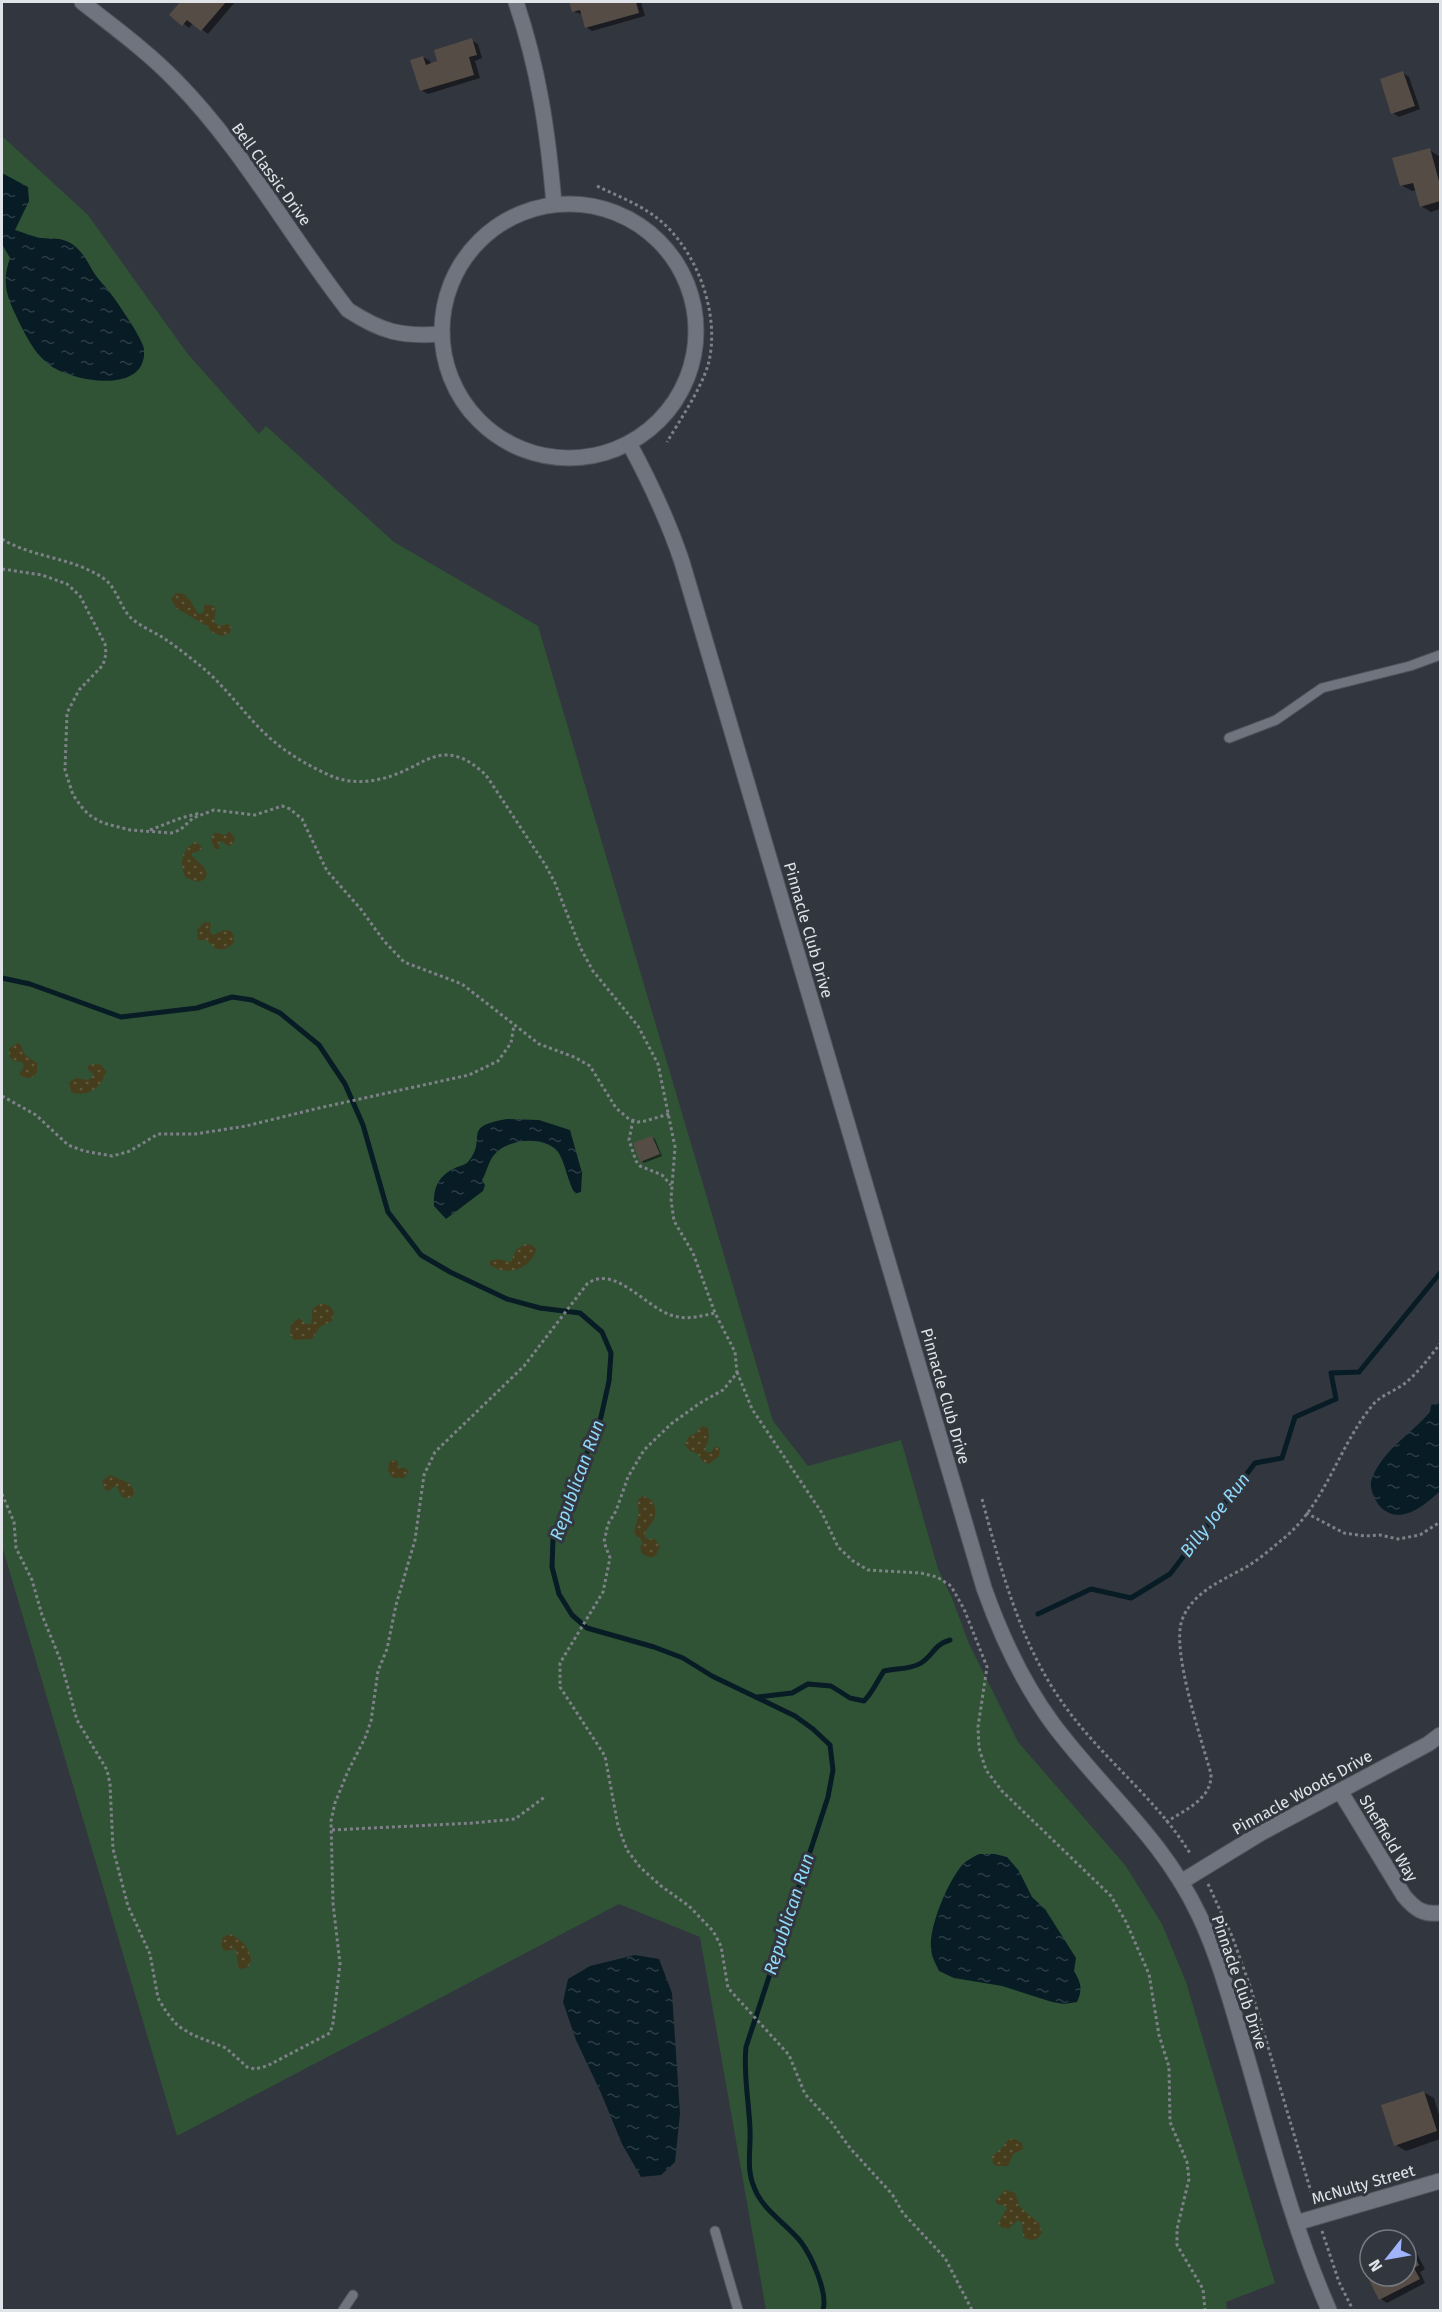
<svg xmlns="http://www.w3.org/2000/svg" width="1442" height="2312" font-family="'Fira Sans',sans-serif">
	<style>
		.grass { fill: #305336 }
		.sand { fill: url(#sand-dots) }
		.water { fill: url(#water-ripples) }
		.shadow { fill: #0007 }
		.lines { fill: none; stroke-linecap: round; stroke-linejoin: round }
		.stream { stroke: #081c25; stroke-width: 5 }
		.building { fill: #554c46 }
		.service-casing { stroke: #51545c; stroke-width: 11 }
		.minor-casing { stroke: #51545c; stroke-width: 17 }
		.path { stroke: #7e8188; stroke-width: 3; stroke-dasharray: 3 3; stroke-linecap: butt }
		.service { stroke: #70747e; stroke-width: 9 }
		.minor { stroke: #70747e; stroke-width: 15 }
		.labels { text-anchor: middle; stroke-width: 6; stroke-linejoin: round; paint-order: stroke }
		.street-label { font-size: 16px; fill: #e0e3e8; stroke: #32363e }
		.water-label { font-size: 18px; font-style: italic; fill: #8fd9fa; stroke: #32363e }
	</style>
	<defs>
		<pattern id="sand-dots" width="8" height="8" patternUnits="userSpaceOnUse" patternTransform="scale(1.5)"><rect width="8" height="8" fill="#463d1d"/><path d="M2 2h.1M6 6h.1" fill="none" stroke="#60593e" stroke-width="1.8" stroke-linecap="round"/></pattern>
		<pattern id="water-ripples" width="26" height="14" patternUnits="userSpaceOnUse" patternTransform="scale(1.5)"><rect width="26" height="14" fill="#081c25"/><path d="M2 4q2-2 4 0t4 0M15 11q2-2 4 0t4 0" fill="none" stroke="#2c3d45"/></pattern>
	</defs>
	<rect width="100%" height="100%" fill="#32363e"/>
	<path class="grass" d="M2,136L88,215L187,353L259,434L266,426L394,542L538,626L773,1421L808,1466L901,1440L938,1569L952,1598L969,1644L1018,1742L1125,1865L1162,1924L1186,1982L1275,2283L1226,2302L1227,2310H766L700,1937L619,1904L177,2136L2,1546Z"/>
	<g class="sand">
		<path d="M176,593C190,592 191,605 199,614L203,613L205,604L214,606L216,610L214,622L220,626L228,624L231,626L230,633L222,636L213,633L207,626L176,608L171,599Z"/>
		<path d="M230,832L235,838L233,844L229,846L221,841L218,844L220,849H215L211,840L214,833H219L224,835Z"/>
		<path d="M196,842L202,847L200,851L192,853V856L204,867L207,874L205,879L198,882L186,878C179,865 181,848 196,842Z"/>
		<path d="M204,922L211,923L210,931L213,935L224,930L231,931L234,936L233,944L225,949H216L207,940H198L197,930Z"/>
		<path d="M18,1043L21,1045L24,1054L37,1063V1073C31,1079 25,1080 19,1074L24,1066L22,1062L14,1061L9,1057V1048Z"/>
		<path d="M97,1064L101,1065L106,1071C103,1087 87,1098 71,1092L69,1082L76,1078L86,1080L92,1078L93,1073L87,1069L89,1065Z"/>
		<path d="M525,1244L532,1245L536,1249C532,1269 506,1277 490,1265V1261L497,1259L511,1262L516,1250Z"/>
		<path d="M321,1304C328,1304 330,1306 334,1312L332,1321L320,1327L312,1339L294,1340L290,1335L291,1324L299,1318L306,1324H311C314,1313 308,1308 321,1304Z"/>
		<path d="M702,1426L708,1428L709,1437L705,1450L706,1452H711L715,1447L720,1448L719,1456L709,1464L703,1462L698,1454L690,1451L685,1445L689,1436L695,1434Z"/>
		<path d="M397,1460L399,1468H405L409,1471L404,1478H393L388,1471L389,1462Z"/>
		<path d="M110,1475L129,1483L135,1492L131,1498L122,1497L116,1485L109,1491L105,1490L102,1481Z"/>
		<path d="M642,1496L652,1500C659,1514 654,1521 645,1532V1537L649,1540L654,1538L660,1546L656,1555L651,1558L642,1554L640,1548L643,1542L634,1533L639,1512L637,1501Z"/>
		<path d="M230,1934C242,1940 249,1946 251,1960L248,1967L241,1969L238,1967L236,1949L226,1951L222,1948V1938Z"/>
		<path d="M1009,2139H1015L1022,2143L1023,2149L1013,2154L1008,2166H997L993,2163L992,2156L1001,2149Z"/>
		<path d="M1005,2190L1015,2193L1020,2207L1039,2223L1042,2233L1037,2239L1030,2240L1023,2237L1022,2223L1018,2220L1008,2229L1001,2227L998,2224L1007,2208L1003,2205H998L995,2201Z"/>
	</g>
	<g class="water">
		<path d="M2,173L28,187L29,201L15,230C23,232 33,237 41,238C53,239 61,237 72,244C83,252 87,261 94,273C98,279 104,285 108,290C116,300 143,339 144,349C148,395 74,382 51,366C37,356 29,342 21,326C9,301 0,286 10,258L2,244Z"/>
		<path d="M507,1119L539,1120L570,1130L582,1173L581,1192L575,1194C568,1182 566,1167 560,1155C549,1134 507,1138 494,1155C488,1162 487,1172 482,1180L485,1185L483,1191L446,1219L434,1206C433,1188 438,1176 455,1168C459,1166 465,1165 468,1162C489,1138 459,1127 507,1119Z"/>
		<path d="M1440,1402V1491C1423,1507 1397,1528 1378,1504C1374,1498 1370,1489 1371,1482C1379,1453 1411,1434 1430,1412L1431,1405Z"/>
		<path d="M979,1854H995L1007,1857L1019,1871L1032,1897L1045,1909L1076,1958L1074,1971C1081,1983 1083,1989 1077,2002L1064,2004L1052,2002L1002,1986L954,1978L939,1971C936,1964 931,1956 931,1948C929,1926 948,1881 963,1864C967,1860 973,1857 979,1854Z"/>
		<path d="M635,1955L659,1959L672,1993L680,2114L675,2162L661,2175L641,2177L622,2144L601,2093L576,2040L563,2002L568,1979L590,1966Z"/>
	</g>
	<g class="shadow">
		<path d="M181,2H235L208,34L193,23L189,28L171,14Z"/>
		<path d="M571,2H641L645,16L592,31L586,27L583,15L573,11Z"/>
		<path d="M471,40L478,44L482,58L475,61L480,78L428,94L421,90L423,57L430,61L431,65Z"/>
		<path d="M1403,73L1409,77L1420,109L1399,117L1393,113Z"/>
		<path d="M1430,150L1440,157V209L1431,212L1421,206L1417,190L1412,191L1401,185Z"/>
		<path d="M652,1137L655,1139L662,1156L644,1163L642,1161Z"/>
		<path d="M1423,2092L1434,2098L1440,2118V2139L1406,2151L1396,2145Z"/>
		<path d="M1410,2250L1417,2254L1425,2269L1420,2272L1425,2283L1387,2303L1381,2299L1367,2273L1370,2271V2276H1406V2252Z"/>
	</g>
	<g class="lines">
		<g class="stream">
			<path d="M2,978L30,984L121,1017L197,1008L232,997L252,1000L280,1013L319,1045L345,1084L363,1125L388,1212L421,1255L450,1272L507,1299L540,1308L580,1313L602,1332L611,1353L609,1381L601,1417L553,1539L552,1567L559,1594L572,1615L587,1628L654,1647L683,1658L712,1676L795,1716L813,1729L830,1745L833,1770L828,1797L746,2047C743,2074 749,2101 750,2129C751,2148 746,2169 754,2187C762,2210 787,2224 801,2242C812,2257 828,2293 823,2310"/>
			<path d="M1038,1614L1091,1589L1131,1598L1170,1574L1255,1463L1282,1458L1295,1417L1336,1399L1331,1373L1359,1372L1440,1273"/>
			<path d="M758,1697L792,1693L808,1684L831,1686L850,1698L864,1701C873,1692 877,1681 884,1671C896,1668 910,1670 921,1663C934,1655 933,1645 950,1640"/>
		</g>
	</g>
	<g class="building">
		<path d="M180,2H226L201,31L187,20L182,26L169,15Z"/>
		<path d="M569,2H636L639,13L585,28L580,10L572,12Z"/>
		<path d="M472,38L477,55L469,57L474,75L420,91L410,60L423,56L426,65L437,61L434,50Z"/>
		<path d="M1403,71L1415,106L1391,114L1380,79Z"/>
		<path d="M1430,148L1440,185V201L1420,207L1413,183L1400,186L1392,158Z"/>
		<path d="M652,1136L660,1154L640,1162L633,1143Z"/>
		<path d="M1424,2091L1437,2131L1394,2146L1381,2105Z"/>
		<path d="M1410,2248L1419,2265L1414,2268L1420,2279L1379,2300L1365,2272L1370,2270V2276H1406V2251Z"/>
	</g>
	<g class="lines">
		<defs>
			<g id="service">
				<path d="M1229,738L1276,720L1322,688L1410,666L1440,655"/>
				<path d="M715,2231L738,2310"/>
				<path d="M343,2310L353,2295"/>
			</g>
			<g id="minor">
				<path d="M82,2C114,27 148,52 176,81C243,149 289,235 348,310C382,332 401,337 442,334"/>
				<path d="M516,2C539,70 548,133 554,204"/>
				<circle cx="569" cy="331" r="127"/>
				<path d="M629,443C650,482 668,520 682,562L984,1588C1001,1636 1022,1682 1053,1724C1103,1791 1162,1837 1199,1915C1219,1957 1231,2003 1244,2047C1270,2136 1292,2226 1329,2310"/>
				<path d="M1340,1791L1404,1896C1415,1909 1423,1915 1440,1913"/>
				<path d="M1181,1882L1261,1833L1428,1744L1440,1735"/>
				<path d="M1296,2223L1440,2181"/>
			</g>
		</defs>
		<use href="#service" class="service-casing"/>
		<use href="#minor" class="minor-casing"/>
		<g class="path">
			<path d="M597,186C615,195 634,202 650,213C695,242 722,314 708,365C701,389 680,420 667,442"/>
			<path d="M2,539C33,558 72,557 103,578C117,587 119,606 131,618C140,626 152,631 162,637C176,646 189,657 202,667C228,689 246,717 271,739C288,754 309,766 329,775C354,787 384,781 408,769C421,763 432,755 446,755C462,755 475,765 486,775L546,866L555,883L580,947L593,971L638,1026L658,1064L675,1147L671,1199L674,1221L693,1253L715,1313L735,1352L737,1373L723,1390L700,1403L671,1424L644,1450L628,1477L616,1511L608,1524L604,1542L610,1558L603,1592L560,1663V1687L605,1756L618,1826L627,1850L640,1867L661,1886L689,1906L713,1931L721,1946L728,1988L789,2055L805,2094L832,2123L850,2148L892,2194L903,2213L945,2258L972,2310"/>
			<path d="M2,569L42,575L67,584L80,596L105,644L106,654L103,665L79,690L67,713L65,770L73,795L84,810L92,817L103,823L130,830L171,833L180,830L193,818L214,810L255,815L282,806L290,809L302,819L327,871L360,908L384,941L404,962L462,984L539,1044L574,1057L590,1066L616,1108L629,1119L638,1122L645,1121L669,1114"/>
			<path d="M150,830L181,818L200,813"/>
			<path d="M2,1096L36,1115L68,1145L84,1151L112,1156L120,1154L130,1151L158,1134H195L246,1126L319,1108L469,1075L498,1061L511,1043L514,1025"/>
			<path d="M633,1120L629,1140L636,1161L640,1166L662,1175L671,1185"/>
			<path d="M737,1372L752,1409L822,1513L838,1547L853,1561L868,1570L921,1573L937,1577L951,1586L964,1609L987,1667L978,1727L979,1748L986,1770L1002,1791L1111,1896L1126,1922L1149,1974L1159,2035L1169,2067L1170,2122L1187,2162L1189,2179L1177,2229V2245L1203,2289L1205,2310"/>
			<path d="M2,1494L14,1522L16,1548L32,1580L42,1615L60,1659L77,1720L107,1770L110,1784L113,1849L128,1906L150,1954L158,1998L167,2013L178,2026L193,2035L226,2048L247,2067L255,2069L267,2066L330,2033L333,2023L340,1964L333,1903L331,1821L335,1803L348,1771L365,1738L371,1721L378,1671L387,1649L396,1605L415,1540L424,1475L435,1452L524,1366L587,1284C615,1263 646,1309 674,1316C688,1320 701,1316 715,1313"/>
			<path d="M982,1499C1002,1573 1021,1647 1067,1709C1105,1761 1158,1800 1191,1855"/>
			<path d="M1306,1513L1344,1533L1365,1536L1380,1535L1398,1539L1420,1535L1440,1522"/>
			<path d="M1166,1822C1185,1810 1212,1799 1211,1774C1202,1741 1171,1651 1182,1620C1193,1590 1227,1579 1251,1564C1262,1557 1273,1547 1283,1539C1325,1505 1338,1448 1371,1407C1379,1396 1393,1392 1404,1384C1418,1373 1429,1358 1440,1344"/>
			<path d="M332,1830L473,1823L515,1819L546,1796"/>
			<path d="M1208,1884L1232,1936L1250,1986L1314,2202"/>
			<path d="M1322,2231L1339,2282L1353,2310"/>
		</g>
		<use href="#service" class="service"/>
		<use href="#minor" class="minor"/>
	</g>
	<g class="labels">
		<g class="street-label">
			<text transform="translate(272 174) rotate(54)" y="6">Bell Classic Drive</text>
			<text transform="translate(809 930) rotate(74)" y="6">Pinnacle Club Drive</text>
			<text transform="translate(946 1396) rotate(74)" y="6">Pinnacle Club Drive</text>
			<text transform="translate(1302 1792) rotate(-29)" y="6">Pinnacle Woods Drive</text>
			<text transform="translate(1389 1838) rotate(59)" y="6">Sheffield Way</text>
			<text transform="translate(1240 1982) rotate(71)" y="6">Pinnacle Club Drive</text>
			<text transform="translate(1363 2184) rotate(-16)" y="6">McNulty Street</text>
		</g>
		<g class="water-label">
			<text transform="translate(577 1480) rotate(-70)" y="6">Republican Run</text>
			<text transform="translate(1215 1515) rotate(-52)" y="6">Billy Joe Run</text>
			<text transform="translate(789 1914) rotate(-72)" y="6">Republican Run</text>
		</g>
	</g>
	<rect width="1442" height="2312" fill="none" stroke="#e0e3e8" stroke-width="6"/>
	<g transform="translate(1388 2258) rotate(239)"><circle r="28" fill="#32363e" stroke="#787b82" stroke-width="1.5"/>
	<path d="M0-4.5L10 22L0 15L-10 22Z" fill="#a0b3fd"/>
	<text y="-9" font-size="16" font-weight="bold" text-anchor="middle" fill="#e0e3e8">N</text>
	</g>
</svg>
